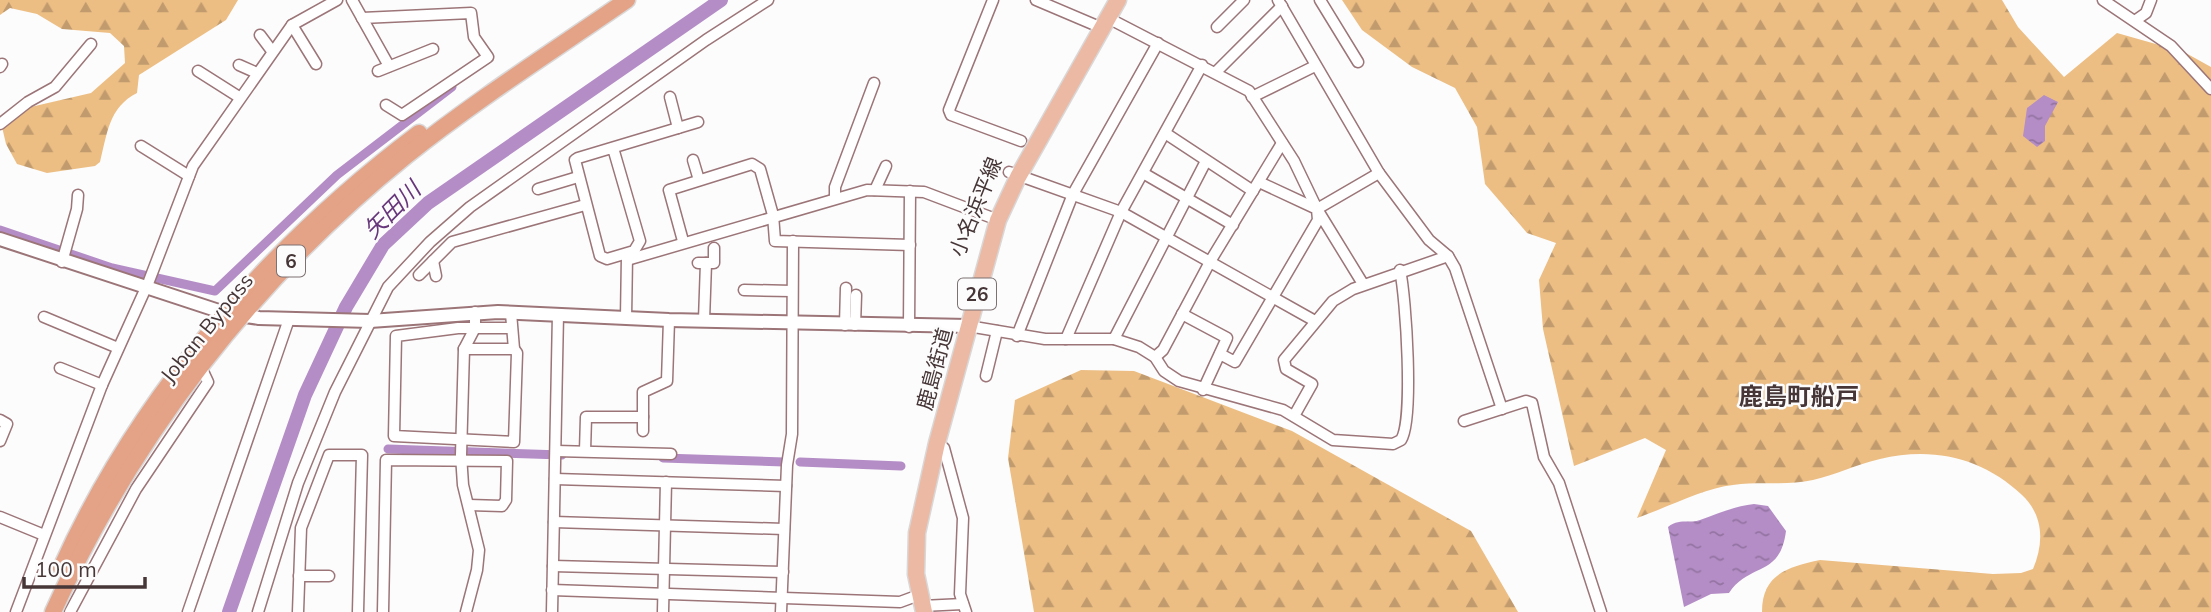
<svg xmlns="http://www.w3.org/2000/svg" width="2211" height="612" font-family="Mulish,'Noto Sans JP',sans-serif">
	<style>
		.forest { fill: url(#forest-firs) }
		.water { fill: url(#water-ripples) }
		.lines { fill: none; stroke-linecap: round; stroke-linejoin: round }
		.stream { stroke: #b48dc6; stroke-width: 2.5 }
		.canal { stroke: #b48dc6; stroke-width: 9 }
		.river { stroke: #b48dc6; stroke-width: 14 }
		.minor-casing { stroke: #9c7578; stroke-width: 13 }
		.tertiary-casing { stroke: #9c7578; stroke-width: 16 }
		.primary-casing { stroke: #dad7d7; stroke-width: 19 }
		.trunk-casing { stroke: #dad7d7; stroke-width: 19 }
		.minor { stroke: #fff; stroke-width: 10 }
		.tertiary { stroke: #fff; stroke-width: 12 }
		.primary { stroke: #ebb9a4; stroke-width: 16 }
		.trunk { stroke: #e4a286; stroke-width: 16 }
		.labels { text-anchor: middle; stroke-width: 5; stroke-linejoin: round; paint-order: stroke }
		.shield { fill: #fcfcfc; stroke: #7d7172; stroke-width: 2 }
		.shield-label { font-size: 19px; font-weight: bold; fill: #473637 }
		.street-label { font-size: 21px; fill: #473637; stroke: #fcfcfc }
		.water-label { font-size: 23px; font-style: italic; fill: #67367b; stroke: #fcfcfc }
		.quarter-label { font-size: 24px; font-weight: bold; fill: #473637; stroke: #fcfcfc }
	</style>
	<defs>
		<pattern id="forest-firs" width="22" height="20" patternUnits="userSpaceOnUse" patternTransform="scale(1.75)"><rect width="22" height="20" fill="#ecbe84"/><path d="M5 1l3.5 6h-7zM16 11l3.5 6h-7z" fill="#c19b6d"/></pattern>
		<pattern id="water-ripples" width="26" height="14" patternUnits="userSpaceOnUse" patternTransform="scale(1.75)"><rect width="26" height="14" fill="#b48dc6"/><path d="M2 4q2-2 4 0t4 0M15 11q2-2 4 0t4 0" fill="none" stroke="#9474a2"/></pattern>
	</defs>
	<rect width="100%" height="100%" fill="#fcfcfc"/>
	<g class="forest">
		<path d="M0,0H238L226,20L139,75L137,93C109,107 107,134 100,162L95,166L47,173L17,164L6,144L2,127L22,109L91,93L125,63L124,46L110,33L62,29L37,14L10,8L0,15Z"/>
		<path d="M1342,0H2002L2018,27L2064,77L2117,33L2184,52L2211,67V612H1762C1762,574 1788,567 1820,560L1993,574L2021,573L2033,569C2044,543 2044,516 2022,495C1983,458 1933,446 1880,459C1857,464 1836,475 1813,480C1788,486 1759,481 1733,485C1704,488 1666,508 1637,518L1666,450L1645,438L1574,466L1543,329L1539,280L1556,243L1527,233L1485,184L1477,127L1455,88L1412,67L1362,30Z"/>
		<path d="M1081,370L1134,371L1292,431L1471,531L1518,612H1034L1008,458L1015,400Z"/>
	</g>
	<g class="water">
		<path d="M2044,95L2058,102L2045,126V141L2037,147L2023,136L2027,108Z"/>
		<path d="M1754,504L1768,506L1786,531C1780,578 1750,562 1729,593L1711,594L1684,607L1668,527C1680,518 1688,524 1700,520C1717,514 1735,506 1754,504Z"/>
	</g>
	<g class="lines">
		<path class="stream" d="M710,0L711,6"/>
		<g class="canal">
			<path d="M0,230L112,268L215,291L337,175L452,87"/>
			<path d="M388,449L562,455"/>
			<path d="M663,458L784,462"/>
			<path d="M800,462L901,466"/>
		</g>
		<path class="river" d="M229,612L305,395L346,307L383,245L428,203L721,0"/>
		<defs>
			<g id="minor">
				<path d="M352,0L389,66"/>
				<path d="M993,0L949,110L951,115L1021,141"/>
				<path d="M1036,0L1102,28"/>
				<path d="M1278,0L1379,173L1429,240L1448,256L1455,268L1502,409"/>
				<path d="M1320,0L1358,62"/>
				<path d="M2103,0L2171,46L2211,89"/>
				<path d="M362,18L471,13L474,37L488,57L402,115L386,105"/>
				<path d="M1108,18L1249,91L1294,161L1317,209L1363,284"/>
				<path d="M2136,20L2146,13L2151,0"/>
				<path d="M292,25L316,64"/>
				<path d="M1217,27L1244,0"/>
				<path d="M260,35L272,51"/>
				<path d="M239,65L257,73"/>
				<path d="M0,67L2,64"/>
				<path d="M198,71L239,97"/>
				<path d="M378,71L433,49"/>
				<path d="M1216,72L1282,6"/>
				<path d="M670,97L678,128"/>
				<path d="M1252,97L1315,66"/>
				<path d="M0,124L28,102L55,87L91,44"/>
				<path d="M1165,133L1253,191"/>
				<path d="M141,146L189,176"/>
				<path d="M613,148L640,241L634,251L607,259L600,256L575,160L578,158L698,122"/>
				<path d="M693,160L699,180"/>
				<path d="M1009,172L1121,212L1315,321"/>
				<path d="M1143,173L1233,225"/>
				<path d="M538,189L578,177"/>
				<path d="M875,190L886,166"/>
				<path d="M835,198V187L874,83"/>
				<path d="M1317,209L1379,173"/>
				<path d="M683,241L669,190L752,164L760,169L773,215L775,241L910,245"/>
				<path d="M627,260L867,190L924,192L998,220"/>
				<path d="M433,261L436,276"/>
				<path d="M62,262L77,209L78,195"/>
				<path d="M698,263H714V248"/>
				<path d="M419,275L452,242L585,205"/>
				<path d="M744,290L792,291"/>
				<path d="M511,313L514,349"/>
				<path d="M1182,314L1227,338L1203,390"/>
				<path d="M44,317L118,348"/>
				<path d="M626,318L627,256"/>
				<path d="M704,320L706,263"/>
				<path d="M845,325L846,288"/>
				<path d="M855,325L856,295"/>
				<path d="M968,326L1045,339H1114L1139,347L1155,357L1164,371L1179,381L1283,410L1333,440L1393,444L1401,440C1414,420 1406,298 1400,270"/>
				<path d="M909,327L910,191"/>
				<path d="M1017,336L1073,194L1158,43"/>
				<path d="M1066,339L1121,212L1202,65"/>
				<path d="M1114,339L1206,161"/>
				<path d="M464,349H514L517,353L514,442L394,436L396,336L458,328H510"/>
				<path d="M1220,354L1235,362L1318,220L1317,209L1259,182"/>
				<path d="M1155,357L1163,350L1211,260L1282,143"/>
				<path d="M60,368L102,385"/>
				<path d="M986,376L997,331"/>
				<path d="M1294,416L1312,384L1286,369L1284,360L1333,301L1353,289L1448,256"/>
				<path d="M0,420L7,424L0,441"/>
				<path d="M1464,421L1526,401L1532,403L1544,457L1559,483L1601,612"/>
				<path d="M643,431V392L667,381L669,320"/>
				<path d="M937,443L944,448L963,518L960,594L966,612"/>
				<path d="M556,451L671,454"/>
				<path d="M585,451L586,417H643"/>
				<path d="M555,479L786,486"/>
				<path d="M0,517L44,535"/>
				<path d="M554,522L784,529"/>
				<path d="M553,566L783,572"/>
				<path d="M299,576H329"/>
				<path d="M552,590L900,602L919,595"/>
				<path d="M922,606L963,604"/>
				<path d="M16,612L102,385L149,281L193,166L292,25L337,0"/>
				<path d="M70,612L136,489L208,382L201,367"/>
				<path d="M188,612L289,319"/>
				<path d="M258,612L298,483L335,392L388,287L430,242L470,207L706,40L768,0"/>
				<path d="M298,612L301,528L329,455H362L358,612"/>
				<path d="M383,612L386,460L507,461L506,500L502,506L469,505"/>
				<path d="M466,612L477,570L479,550L463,485L461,455L464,349L475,328V312"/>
				<path d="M552,612L558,314"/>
				<path d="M663,612L666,482"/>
				<path d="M781,612L787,465L792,434L793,241"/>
			</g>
			<path id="tertiary" d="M0,239L225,313L259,318L370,321L498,312L669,320L968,326"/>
			<path id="primary" d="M924,612L916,574L917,533L937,443L998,220L1018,177L1118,0"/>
			<g id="trunk">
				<path d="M61,568C138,396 269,246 419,133"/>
				<path d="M53,612C133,435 255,278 406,156C476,100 553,51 627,0"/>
			</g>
		</defs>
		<use href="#minor" class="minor-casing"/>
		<use href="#tertiary" class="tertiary-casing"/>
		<use href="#primary" class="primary-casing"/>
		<use href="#trunk" class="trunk-casing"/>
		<use href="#minor" class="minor"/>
		<use href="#tertiary" class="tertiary"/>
		<use href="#primary" class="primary"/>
		<use href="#trunk" class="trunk"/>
	</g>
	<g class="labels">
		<g class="shield">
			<rect x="277" y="245.5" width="28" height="31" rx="5"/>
			<rect x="958" y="278.5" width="38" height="31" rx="5"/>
		</g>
		<g class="shield-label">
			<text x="291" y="268">6</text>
			<text x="977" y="301">26</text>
		</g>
		<g class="street-label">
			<text transform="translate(976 207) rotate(-68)" y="7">小名浜平線</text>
			<text transform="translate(207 328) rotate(-51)" y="7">Joban Bypass</text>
			<text transform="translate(935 369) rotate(-75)" y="7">鹿島街道</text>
		</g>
		<g class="water-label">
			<text transform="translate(392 210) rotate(-45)" y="8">矢田川</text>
		</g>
		<g class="quarter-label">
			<text x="1799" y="405">鹿島町船戸</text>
		</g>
	</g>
	<path d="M24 577v10h121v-10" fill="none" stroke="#473637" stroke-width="3.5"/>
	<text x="35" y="577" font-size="21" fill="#473637" stroke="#fcfcfc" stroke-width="5" paint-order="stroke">100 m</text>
</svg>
